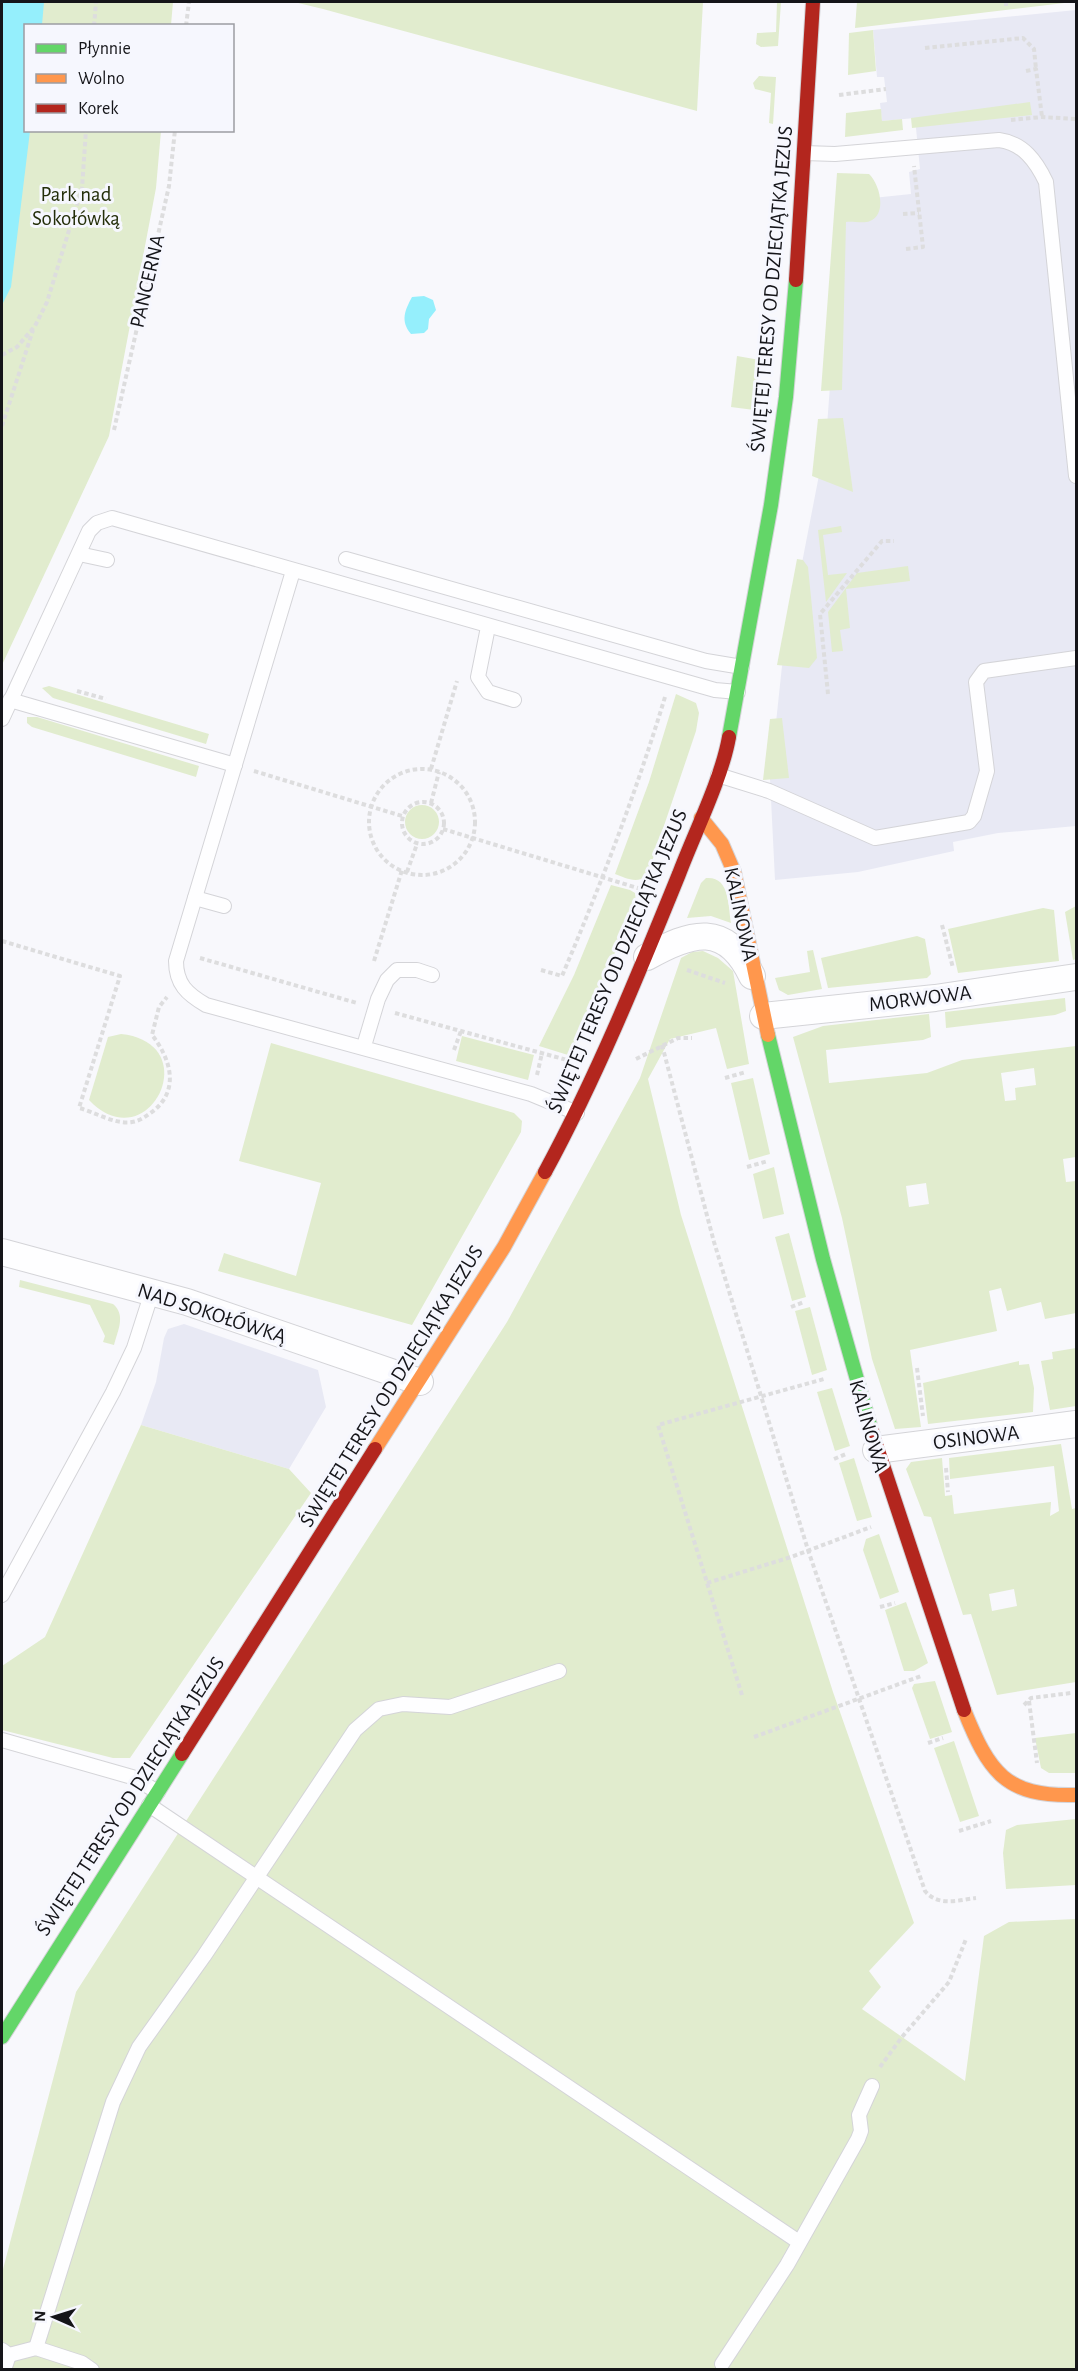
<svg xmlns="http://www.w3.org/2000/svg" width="1078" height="2371" font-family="'Alegreya Sans',sans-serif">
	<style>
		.built { fill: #e8e9f4 }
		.green { fill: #e1ecce; fill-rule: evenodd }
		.water { fill: #95effc }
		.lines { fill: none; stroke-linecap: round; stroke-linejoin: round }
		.lane-casing { stroke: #d4d4d8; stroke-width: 16 }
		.street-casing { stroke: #d4d4d8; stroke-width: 28 }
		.fast-casing { stroke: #d4d4d8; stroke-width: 16 }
		.slow-casing { stroke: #d4d4d8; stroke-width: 16 }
		.jam-casing { stroke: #d4d4d8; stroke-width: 16 }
		.path { stroke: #ddddde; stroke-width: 4; stroke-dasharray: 4.5 3; stroke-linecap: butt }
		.lane { stroke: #fefeff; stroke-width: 14 }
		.street { stroke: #fefeff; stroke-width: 26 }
		.fast { stroke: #63d668; stroke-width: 14 }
		.slow { stroke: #ff974d; stroke-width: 14 }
		.jam { stroke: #b3261e; stroke-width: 14 }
		.labels { text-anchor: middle; stroke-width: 6; stroke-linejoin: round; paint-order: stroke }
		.park-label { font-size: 21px; fill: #242f0a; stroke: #f6f7fe }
		.street-label { font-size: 21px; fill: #151519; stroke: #f6f7fe }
	</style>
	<rect width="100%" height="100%" fill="#f8f8fc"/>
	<g class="built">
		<path d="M1076,10V826L998,833L953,842L954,851L858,872L775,880L770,779L782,666L826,439L844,201L911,194L909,172L920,169L915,118L882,121L880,103L887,102L884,77H877L873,30Z"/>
		<path d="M184,1324L318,1370L326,1407L289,1469L141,1425L156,1382L164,1338L168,1329Z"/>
	</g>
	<g class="green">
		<path d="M2,2H173L171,25L26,26V130L161,131L156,188L109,436L2,665Z"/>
		<path d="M294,2H703L697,111L323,9Z"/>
		<path d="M777,2H781L778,46L761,47L756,44L757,33L776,32Z"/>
		<path d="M857,2H1073L855,28Z"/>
		<path d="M873,30L876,71L848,75L849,33Z"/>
		<path d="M759,76L776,77L773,124L769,123L771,93L755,89L753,83Z"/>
		<path d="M1030,102L1032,115L912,128L911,118Z"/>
		<path d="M881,109L882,121L902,119L903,130L845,137L846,113Z"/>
		<path d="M837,173L869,174C879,183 888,213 870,221C864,224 853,221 846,222L842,390L821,391Z"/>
		<path d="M737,356L760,360L754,410L731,407Z"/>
		<path d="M843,418L853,492L812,476L818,419Z"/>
		<path d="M841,526L842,532L823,535L828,575L847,573L826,602L818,530Z"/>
		<path d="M797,559L803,560L808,567L817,658L809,668L777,665Z"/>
		<path d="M908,566L910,581L846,589L850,628L840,630L843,651L832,652L828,612L857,573Z"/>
		<path d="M49,686L209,734L206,744L53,698L42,688Z"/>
		<path d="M676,694L696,703L699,713L696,731L647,876C636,884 626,878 615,874L649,782Z"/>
		<path d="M27,717H37L199,766L196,777L32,727L27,723Z"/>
		<path d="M782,718L789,778L763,780L770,719Z"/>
		<circle cx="422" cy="822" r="17"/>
		<path d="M706,878C730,876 728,905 731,923L711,916L687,918L701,883Z"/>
		<path d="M611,885L630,890L635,893L636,902L575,1049L568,1055L539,1046L574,975Z"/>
		<path d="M1076,906V959L1073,960L1065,912Z"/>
		<path d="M1043,908L1054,910L1059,961L958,973L948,929Z"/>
		<path d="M917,936L925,939L931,974L927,978L828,988L821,958Z"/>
		<path d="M813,950L822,989L788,995L779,990L775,978L810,972L807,951Z"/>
		<path d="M703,951L718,958L733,971L749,1064L727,1069L716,1028L670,1039L648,1079L681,1215L833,1692L914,1923L869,1971L881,1987L862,2009L965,2081L984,1936L1009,1922L1076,1919V2369L2,2370V2273L76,1992L507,1322L640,1078L681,958L692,952Z"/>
		<path d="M1065,998L1066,1011L1055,1015L946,1028L945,1012Z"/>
		<path d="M929,1014L931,1037L923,1040L826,1050L829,1083L927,1073L962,1060L1076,1046V1157L1063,1159L1066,1182L1076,1181V1313L1045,1319L1041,1302L1007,1311L1001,1288L989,1291L997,1331L910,1350L921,1427L895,1429L872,1359L842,1218L793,1037L823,1026ZM1034,1068L1036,1085L1015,1088L1016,1100L1005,1101L1001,1073ZM926,1183L929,1204L909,1207L906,1186Z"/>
		<path d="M121,1034C207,1043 148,1162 89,1100L108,1037Z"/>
		<path d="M462,1036L534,1055L528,1080L456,1061Z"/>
		<path d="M271,1043L514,1113L522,1121L521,1132L412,1325L218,1271L224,1253L296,1276L321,1183L239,1161Z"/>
		<path d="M753,1078L770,1154L749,1160L731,1083Z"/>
		<path d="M774,1167L784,1214L763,1219L753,1174Z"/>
		<path d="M789,1233L806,1297L792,1301L775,1237Z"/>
		<path d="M20,1280L113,1304C126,1315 118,1330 114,1345L103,1342L105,1336L90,1305L19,1287Z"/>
		<path d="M810,1307L827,1370L812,1375L795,1311Z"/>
		<path d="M1076,1348V1406L1050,1410L1041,1361L1053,1359L1052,1352Z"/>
		<path d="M1019,1361V1365L1029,1364L1034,1388L1033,1412L928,1424L923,1383Z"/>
		<path d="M832,1388L850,1446L835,1451L817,1392Z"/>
		<path d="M141,1425L289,1469L311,1493L130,1758H113L2,1730V1666L45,1637Z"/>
		<path d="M1061,1444L1072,1509L1076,1508V1682L997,1695L971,1614L963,1615L931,1517L924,1516L906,1469L911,1462L942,1458L945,1496L952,1495L954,1514L1051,1502L1050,1516L1059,1511L1054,1466L950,1479L949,1458ZM1014,1589L1017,1606L992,1611L989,1594Z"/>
		<path d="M854,1458L872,1517L857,1521L839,1463Z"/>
		<path d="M879,1534L899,1592L880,1599L863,1550L866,1539Z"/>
		<path d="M906,1602L928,1663L914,1671H904L885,1610Z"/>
		<path d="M935,1681L952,1732L930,1739L912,1688L914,1684Z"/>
		<path d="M1076,1733V1773H1049L1041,1768L1035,1738Z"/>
		<path d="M954,1741L979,1816L960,1822L934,1748Z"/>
		<path d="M1076,1819V1885L1006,1889L1003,1853L1006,1830L1017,1825Z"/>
	</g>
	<g class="water">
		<path d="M2,2H44L42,25L26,26V130L30,131L11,287L2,305Z"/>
		<path d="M424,296L433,300L436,310L429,319L428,329L424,333L411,334C400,321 405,310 412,297Z"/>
	</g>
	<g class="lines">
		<defs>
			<g id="lane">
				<path d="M804,153L835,154L999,140C1023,143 1036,161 1046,182L1076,476"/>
				<path d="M79,554L107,560"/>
				<path d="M346,559L706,661L742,667"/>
				<path d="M293,571L176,961C176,984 187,994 206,1005L531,1094L577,1113"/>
				<path d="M488,627L478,677L488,692L514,700"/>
				<path d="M10,700L235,765"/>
				<path d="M2,719L89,531L97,523L112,518L715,690L738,692"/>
				<path d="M718,775L769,791L875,838L969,822L974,816L987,771L976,682L984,671L1076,658"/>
				<path d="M195,898L224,906"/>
				<path d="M364,1046L378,999L387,980L397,970H417L432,975"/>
				<path d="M2,1595L113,1392L134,1348L152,1292"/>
				<path d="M2,1740L132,1777L158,1792"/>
				<path d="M149,1805L799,2242"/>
				<path d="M36,2348L113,2102L139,2047L204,1956L355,1730L379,1709L403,1704L450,1707L559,1671"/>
				<path d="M2,2350L9,2355L36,2348L82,2363L92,2370"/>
				<path d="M722,2364L787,2265L858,2139L861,2131L859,2115L872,2086"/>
				<path d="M4,2370L9,2355"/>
			</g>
			<g id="street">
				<path d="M647,957C691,932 726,921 752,976"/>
				<path d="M763,1016L935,998L1076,977"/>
				<path d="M2,1252L187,1302L420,1382"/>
				<path d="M876,1450L1076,1424"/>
			</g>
			<g id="fast">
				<path d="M729,737L771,505L786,397L796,280"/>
				<path d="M768,1035L823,1259L871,1429"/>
				<path d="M2,2037L182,1754"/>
			</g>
			<g id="slow">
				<path d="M701,818L722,844L734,872L768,1035"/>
				<path d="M375,1449L504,1247L545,1172"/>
				<path d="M964,1710C989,1772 1005,1797 1076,1795"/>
			</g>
			<g id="jam">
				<path d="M796,280L813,2"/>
				<path d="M545,1172C597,1076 638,975 679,874C694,834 722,778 729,737"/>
				<path d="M871,1429L964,1710"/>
				<path d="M182,1754L375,1449"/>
			</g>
		</defs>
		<use href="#lane" class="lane-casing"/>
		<use href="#street" class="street-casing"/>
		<use href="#fast" class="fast-casing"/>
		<use href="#slow" class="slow-casing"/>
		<use href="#jam" class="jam-casing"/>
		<g class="path">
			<path d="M1006,6V2"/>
			<path d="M94,26L96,2"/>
			<path d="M186,26L189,2"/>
			<path d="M925,48L1023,38L1034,49L1036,69"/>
			<path d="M1026,71L1036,69L1042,117"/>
			<path d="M839,95L886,89"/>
			<path d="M1011,120L1042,117L1076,119"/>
			<path d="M903,214L919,213"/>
			<path d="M906,249L923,247L914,166"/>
			<path d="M2,355L17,347L35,326L47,302L82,188L86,130"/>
			<path d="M2,426L33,330"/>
			<path d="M114,430L169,186L175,130"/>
			<path d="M77,691L106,699"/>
			<path d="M828,694L820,614L882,541H894"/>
			<path d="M431,769L457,681"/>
			<circle cx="422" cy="822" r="53"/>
			<path d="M254,771L402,816"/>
			<circle cx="423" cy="823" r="21"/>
			<path d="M431,803L439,772"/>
			<path d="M443,829L641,889"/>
			<path d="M407,872L417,844"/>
			<path d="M942,925L953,968"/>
			<path d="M2,941L120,976L79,1108C95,1112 115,1125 132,1122C140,1121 146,1116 152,1112C181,1090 170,1058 152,1035L159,1007L167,997"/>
			<path d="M200,958L357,1003"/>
			<path d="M374,961L402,870"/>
			<path d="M541,970L562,976C601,884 636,793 665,697"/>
			<path d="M687,970L725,983"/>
			<path d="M395,1013L567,1060"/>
			<path d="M662,1045L714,1242L808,1550L925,1891C938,1907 959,1900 976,1898"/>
			<path d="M454,1050L461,1031"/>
			<path d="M636,1059L678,1038H692"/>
			<path d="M537,1075L542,1053"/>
			<path d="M725,1078L746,1072"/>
			<path d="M747,1167L768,1161"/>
			<path d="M791,1307L804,1302"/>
			<path d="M917,1368L923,1416"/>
			<path d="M834,1459L846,1454"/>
			<path d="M946,1468L948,1492"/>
			<path d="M707,1583L791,1557L871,1527"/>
			<path d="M880,1607L895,1603"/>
			<path d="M742,1695L658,1425L824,1379"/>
			<path d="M1029,1701L1037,1763"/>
			<path d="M1024,1705L1031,1698L1071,1693"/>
			<path d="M754,1737L921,1676"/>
			<path d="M928,1743L943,1738"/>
			<path d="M959,1831L991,1821"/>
			<path d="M880,2067L902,2037L949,1982L966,1939"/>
		</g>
		<use href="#lane" class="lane"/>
		<use href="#street" class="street"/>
		<use href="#fast" class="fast"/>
		<use href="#slow" class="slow"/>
		<use href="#jam" class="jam"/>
	</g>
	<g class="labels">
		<g class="park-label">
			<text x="76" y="201">Park nad<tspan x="76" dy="24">Sokołówką</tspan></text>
		</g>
		<g class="street-label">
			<text transform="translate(147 281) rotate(-77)" y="7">PANCERNA</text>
			<text transform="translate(771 289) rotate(-85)" y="7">ŚWIĘTEJ TERESY OD DZIECIĄTKA JEZUS</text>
			<text transform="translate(741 914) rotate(78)" y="7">KALINOWA</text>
			<text transform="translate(617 961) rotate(-67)" y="7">ŚWIĘTEJ TERESY OD DZIECIĄTKA JEZUS</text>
			<text transform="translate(920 998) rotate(-7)" y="7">MORWOWA</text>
			<text transform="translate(212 1313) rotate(18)" y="7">NAD SOKOŁÓWKĄ</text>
			<text transform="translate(391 1386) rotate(-58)" y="7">ŚWIĘTEJ TERESY OD DZIECIĄTKA JEZUS</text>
			<text transform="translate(869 1426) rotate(74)" y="7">KALINOWA</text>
			<text transform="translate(976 1437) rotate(-7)" y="7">OSINOWA</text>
			<text transform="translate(130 1796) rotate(-57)" y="7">ŚWIĘTEJ TERESY OD DZIECIĄTKA JEZUS</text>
		</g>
	</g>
	<rect width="1078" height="2371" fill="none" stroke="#151519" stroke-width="6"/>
	<rect x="24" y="24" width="210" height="108" fill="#f6f7fe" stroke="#9c9da2" stroke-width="1.5"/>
	<rect x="36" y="44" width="30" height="9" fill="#63d668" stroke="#9c9da2" stroke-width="1.5"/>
	<text x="78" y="54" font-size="18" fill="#151519">Płynnie</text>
	<rect x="36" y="74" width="30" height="9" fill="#ff974d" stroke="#9c9da2" stroke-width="1.5"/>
	<text x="78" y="84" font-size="18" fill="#151519">Wolno</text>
	<rect x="36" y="104" width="30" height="9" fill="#b3261e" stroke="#9c9da2" stroke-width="1.5"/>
	<text x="78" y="114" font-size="18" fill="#151519">Korek</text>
	<g transform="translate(54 2317) rotate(273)" stroke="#f6f7fe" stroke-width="4.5" paint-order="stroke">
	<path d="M0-4.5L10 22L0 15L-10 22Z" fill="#151519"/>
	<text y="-9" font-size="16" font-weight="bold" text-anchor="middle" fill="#151519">N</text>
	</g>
</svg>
